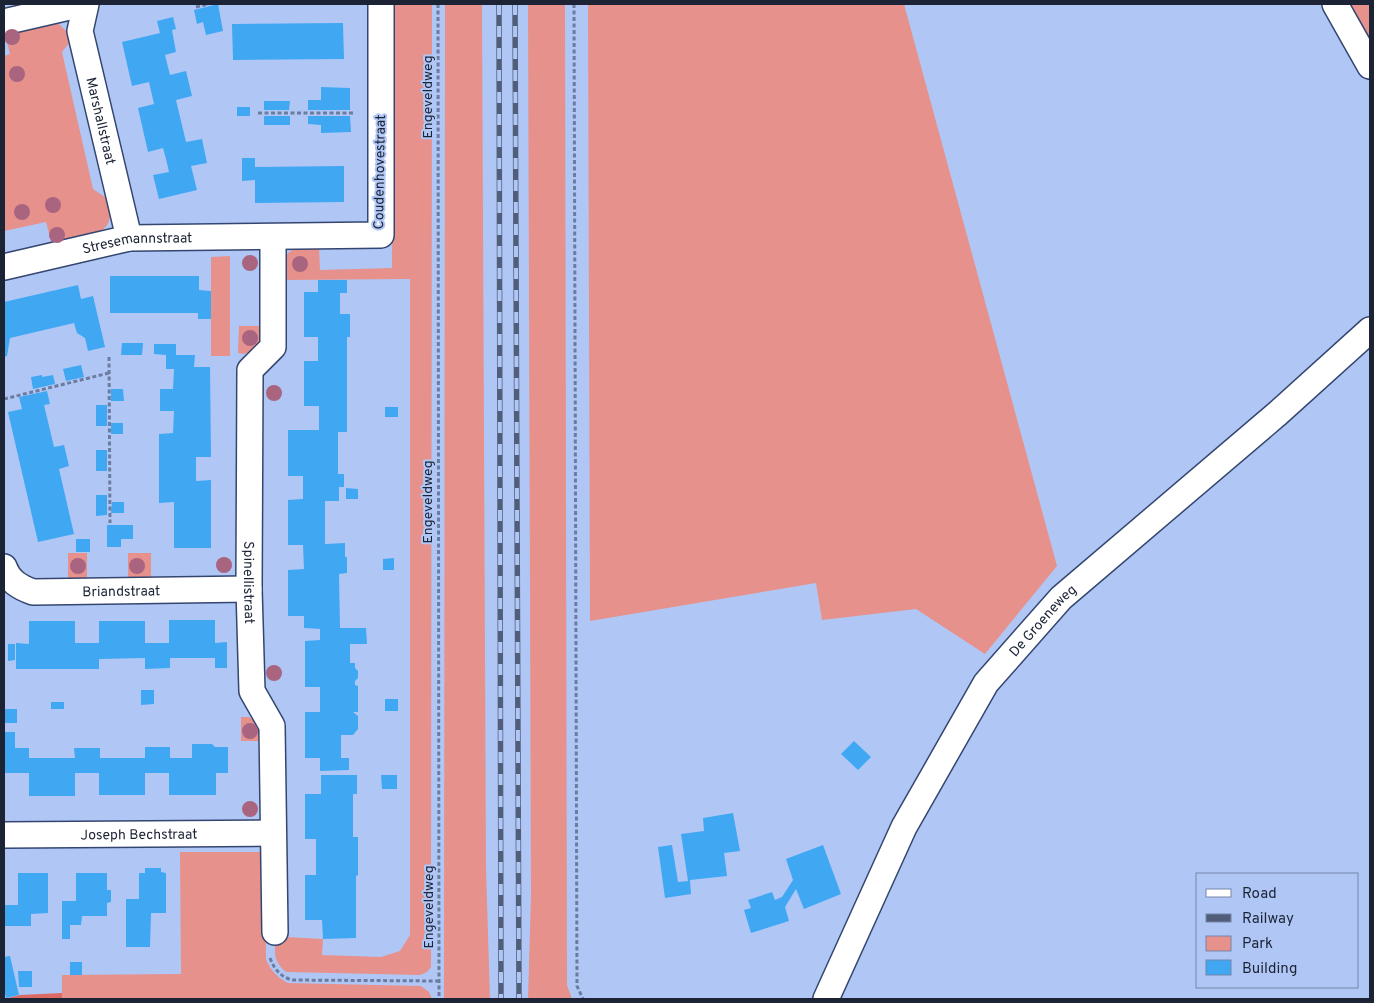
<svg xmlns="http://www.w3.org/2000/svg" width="1374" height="1003" font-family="Overpass,sans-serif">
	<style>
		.green { fill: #e6918b }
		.forest { fill: #dd6963 }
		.building { fill: #40a7f3 }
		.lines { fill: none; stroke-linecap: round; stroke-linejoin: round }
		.minor-casing { stroke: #34466f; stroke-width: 28 }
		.path { stroke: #6c7c9e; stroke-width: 3; stroke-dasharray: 4 2.5; stroke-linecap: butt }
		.minor { stroke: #fff; stroke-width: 25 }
		.rail-casing { stroke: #515e7a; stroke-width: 5.5 }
		.rail { stroke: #b0c7f6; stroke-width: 4; stroke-dasharray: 11; stroke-linecap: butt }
		.tree { fill: #a96480 }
		.labels { text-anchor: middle; stroke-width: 4; stroke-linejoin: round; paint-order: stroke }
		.street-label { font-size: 14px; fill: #1b2335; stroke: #b0c7f6 }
	</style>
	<rect width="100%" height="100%" fill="#b0c7f6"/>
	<g class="green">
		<path d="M393,4H432L431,967L427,972L420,975L286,972C273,961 275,955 275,939L285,940L286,937L323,939L322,955L381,957L400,951L410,935V279L284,280C282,247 290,249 319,246L320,270L392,268Z"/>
		<path d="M445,4H482L486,869L490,999H444Z"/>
		<path d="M528,4H565L567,985L572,999H528L531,895Z"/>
		<path d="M588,4H904L1057,566L985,654L916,609L822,620L816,583L590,621Z"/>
		<path d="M1343,4H1370V53Z"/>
		<path d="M54,21C62,26 68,31 71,41L62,52L93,189L108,199C114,225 107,231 83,237C72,240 62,243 52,245L46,222L4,231V56L10,54L4,30Z"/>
		<path d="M230,256V356H211V257Z"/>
		<path d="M239,326H263V337L257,349L244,354L238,353Z"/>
		<rect x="68" y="553" width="19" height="27"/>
		<rect x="128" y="553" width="23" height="27"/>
		<path d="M241,717H249L259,723L266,741H241Z"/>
		<path d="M180,852H265L266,959C271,971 277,977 288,983L421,986L429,992L432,999H422L421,998L62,999V975L181,974Z"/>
	</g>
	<path class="forest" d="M62,993V999H4L20,995Z"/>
	<g class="building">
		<path d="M218,4L223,31L206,35L203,22L197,24L194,10Z"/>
		<path d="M173,17L176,29L172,30L176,52L165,55L170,75L186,71L192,96L176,100L186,142L202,139L207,163L191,166L197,190L159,199L153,175L169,172L166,159L163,148L148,152L138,108L154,104L149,82L132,86L122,42L160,33L157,21Z"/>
		<path d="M343,23L344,59L233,60L232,24Z"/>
		<path d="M321,87L350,88V110H308V100H321Z"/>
		<path d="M264,101H290L289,110H264Z"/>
		<rect x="237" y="107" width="13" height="9"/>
		<rect x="264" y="116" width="26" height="9"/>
		<path d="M308,116H350L351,132L321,133V125L308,124Z"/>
		<path d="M242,158H255V167L344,166V202L255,203V180L242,181Z"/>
		<path d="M110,276H199V290L211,291V319H198V313H110Z"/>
		<path d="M318,280H347V293H340V314H350V337H347V432H338V474H344V487H339V501H325V544L345,543V557H347V573L339,574L340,628H366L367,644H350V663H355V668L358,671V678L355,681V685L358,686V712H353L358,716V729L353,735H341V758H349V770L320,771V758H305V712H320V687H305V641L320,640V629L304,628V616H288V570L304,569L303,545H288V500L303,499V476H288V430H319V406H304V361H318V337H304V292H318Z"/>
		<path d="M78,285L81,299L93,296L105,347L88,351L85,338L77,333L74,323L10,338L7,356L4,357V302Z"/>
		<path d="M122,343H143L142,355H121Z"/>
		<path d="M154,344H176V355H195L194,367H210L211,457H196V481L211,480V548H174V502L159,503V434L173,433L174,411H160V389H173L174,369H166V355L154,354Z"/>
		<path d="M81,365L84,377L66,381L63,369Z"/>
		<path d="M42,375V377L53,375L55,384L33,389L31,377Z"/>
		<path d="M111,389H123L124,401H111Z"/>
		<path d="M47,391L50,404L44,405L54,447L64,445L69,466L59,469L74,534L38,542L8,412L22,409L19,397Z"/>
		<rect x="96" y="405" width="11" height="21"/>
		<rect x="385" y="407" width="13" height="10"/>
		<rect x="111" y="423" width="12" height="11"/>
		<rect x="96" y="450" width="11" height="21"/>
		<path d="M346,488L358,489V499H346Z"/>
		<path d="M96,495H107V515L96,516Z"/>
		<path d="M112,502H124V513H111Z"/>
		<path d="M107,525H133V539H121V547H107Z"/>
		<rect x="76" y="539" width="14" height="13"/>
		<path d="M394,558V570H383V559Z"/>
		<path d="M169,620H215V643L227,642V668H215V658H170V668L145,669V658L99,659V669H16V643L29,644V621H75V643H99V621H145V643H169Z"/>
		<path d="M8,644H15V660L8,661Z"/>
		<path d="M141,690H154V704L141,705Z"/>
		<rect x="385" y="699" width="13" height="12"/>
		<rect x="51" y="702" width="13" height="7"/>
		<rect x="4" y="709" width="13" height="14"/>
		<path d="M4,732H15V748H29V758H75L74,748H100V758H145V747H170V758H192V744H212L215,747H228V773H216V795H169V773H145V795H99V773H75V796H29V773H4Z"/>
		<path d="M854,741L871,757L858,770L841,754Z"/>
		<path d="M321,775H357V794H353V837H358V875L356,876V938L323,939L322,920H305V875H316V839H305V794H321Z"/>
		<path d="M381,775H397V789H382Z"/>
		<path d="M733,813L740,851L724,853L727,876L690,880L691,894L665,898L658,847L672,845L678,882L688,881L681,834L704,831L703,818Z"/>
		<path d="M823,845L841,894L804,909L796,889L785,907L789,921L751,933L744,910L751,908L748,900L772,892L775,900L782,897L793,880L786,859Z"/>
		<path d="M145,868H161V872L166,873V913H151L150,947H126V899H139V873H145Z"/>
		<path d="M18,873H48V913L31,914V926H5L4,905H18Z"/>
		<path d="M76,873H107V890H111V902L107,903V916H82L81,925H70V939H62V901H76Z"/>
		<path d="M10,956L19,995L6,998L4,989V957Z"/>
		<rect x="70" y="962" width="12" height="13"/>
		<path d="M18,971H32V987H19Z"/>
	</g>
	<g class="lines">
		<defs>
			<g id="minor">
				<path id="s1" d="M86,4L80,31L129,238"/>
				<path d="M1335,4L1370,66"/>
				<path d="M4,22L82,4"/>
				<path id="s2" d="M273,237V347L250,370L249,589L252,691L272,726L275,932"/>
				<path id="s3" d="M4,267L129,238L381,235V4"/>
				<path id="s4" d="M4,567C9,581 19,587 33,592L249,589"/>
				<path id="s5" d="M4,835L273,833"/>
				<path id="s6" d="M826,999L904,827L986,683L1061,598L1277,414L1370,330"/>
			</g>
		</defs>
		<use href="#minor" class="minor-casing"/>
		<g class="path">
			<path d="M438,4L439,999"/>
			<path d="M574,4L577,986L583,999"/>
			<path d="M196,7L209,4"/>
			<path d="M258,113H355"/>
			<path d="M109,357L110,523"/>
			<path d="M4,399L109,373"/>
			<path d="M270,958C274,969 281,977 292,980L439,981"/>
		</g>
		<use href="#minor" class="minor"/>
		<defs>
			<g id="rail">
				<path d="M499,4L501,999"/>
				<path d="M515,4L519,999"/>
			</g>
		</defs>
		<use href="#rail" class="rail-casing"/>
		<use href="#rail" class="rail"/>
	</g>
	<g class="tree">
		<circle cx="12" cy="37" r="8"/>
		<circle cx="17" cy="74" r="8"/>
		<circle cx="53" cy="205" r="8"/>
		<circle cx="22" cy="212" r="8"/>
		<circle cx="57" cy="235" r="8"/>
		<circle cx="250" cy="263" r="8"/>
		<circle cx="300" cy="264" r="8"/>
		<circle cx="250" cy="338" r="8"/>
		<circle cx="274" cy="393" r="8"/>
		<circle cx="224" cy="565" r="8"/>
		<circle cx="78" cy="566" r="8"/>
		<circle cx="137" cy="566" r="8"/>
		<circle cx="274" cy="673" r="8"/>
		<circle cx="250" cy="731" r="8"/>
		<circle cx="250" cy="809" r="8"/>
	</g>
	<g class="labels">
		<g class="street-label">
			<text transform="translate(427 97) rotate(-90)" y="5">Engeveldweg</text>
			<text dy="5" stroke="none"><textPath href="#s1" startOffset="120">Marshallstraat</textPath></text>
			<text transform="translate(379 172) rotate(-89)" y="5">Coudenhovestraat</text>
			<text dy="5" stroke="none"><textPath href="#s3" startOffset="136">Stresemannstraat</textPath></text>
			<text transform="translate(427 502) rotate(-90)" y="5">Engeveldweg</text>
			<text dy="5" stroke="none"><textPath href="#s2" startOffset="355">Spinellistraat</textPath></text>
			<text dy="5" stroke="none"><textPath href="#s4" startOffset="128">Briandstraat</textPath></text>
			<text dy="5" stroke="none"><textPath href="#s6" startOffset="439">De Groeneweg</textPath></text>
			<text dy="5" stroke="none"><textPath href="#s5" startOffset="135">Joseph Bechstraat</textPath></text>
			<text transform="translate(428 907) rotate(-90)" y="5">Engeveldweg</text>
		</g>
	</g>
	<rect width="1374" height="1003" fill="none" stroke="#1b2335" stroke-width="10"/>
	<rect x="1196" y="873" width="162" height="115" fill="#b0c7f6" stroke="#7485a9"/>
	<rect x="1206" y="889" width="25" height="8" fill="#ffffff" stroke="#7485a9"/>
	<text x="1242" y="898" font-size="15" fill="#1b2335">Road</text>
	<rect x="1206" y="914" width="25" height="8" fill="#515e7a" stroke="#7485a9"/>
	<text x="1242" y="923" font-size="15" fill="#1b2335">Railway</text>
	<rect x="1206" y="936" width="25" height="15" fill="#e6918b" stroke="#7485a9"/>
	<text x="1242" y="948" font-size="15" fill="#1b2335">Park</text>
	<rect x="1206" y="960" width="25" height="15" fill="#40a7f3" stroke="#7485a9"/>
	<text x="1242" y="973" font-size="15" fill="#1b2335">Building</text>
</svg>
